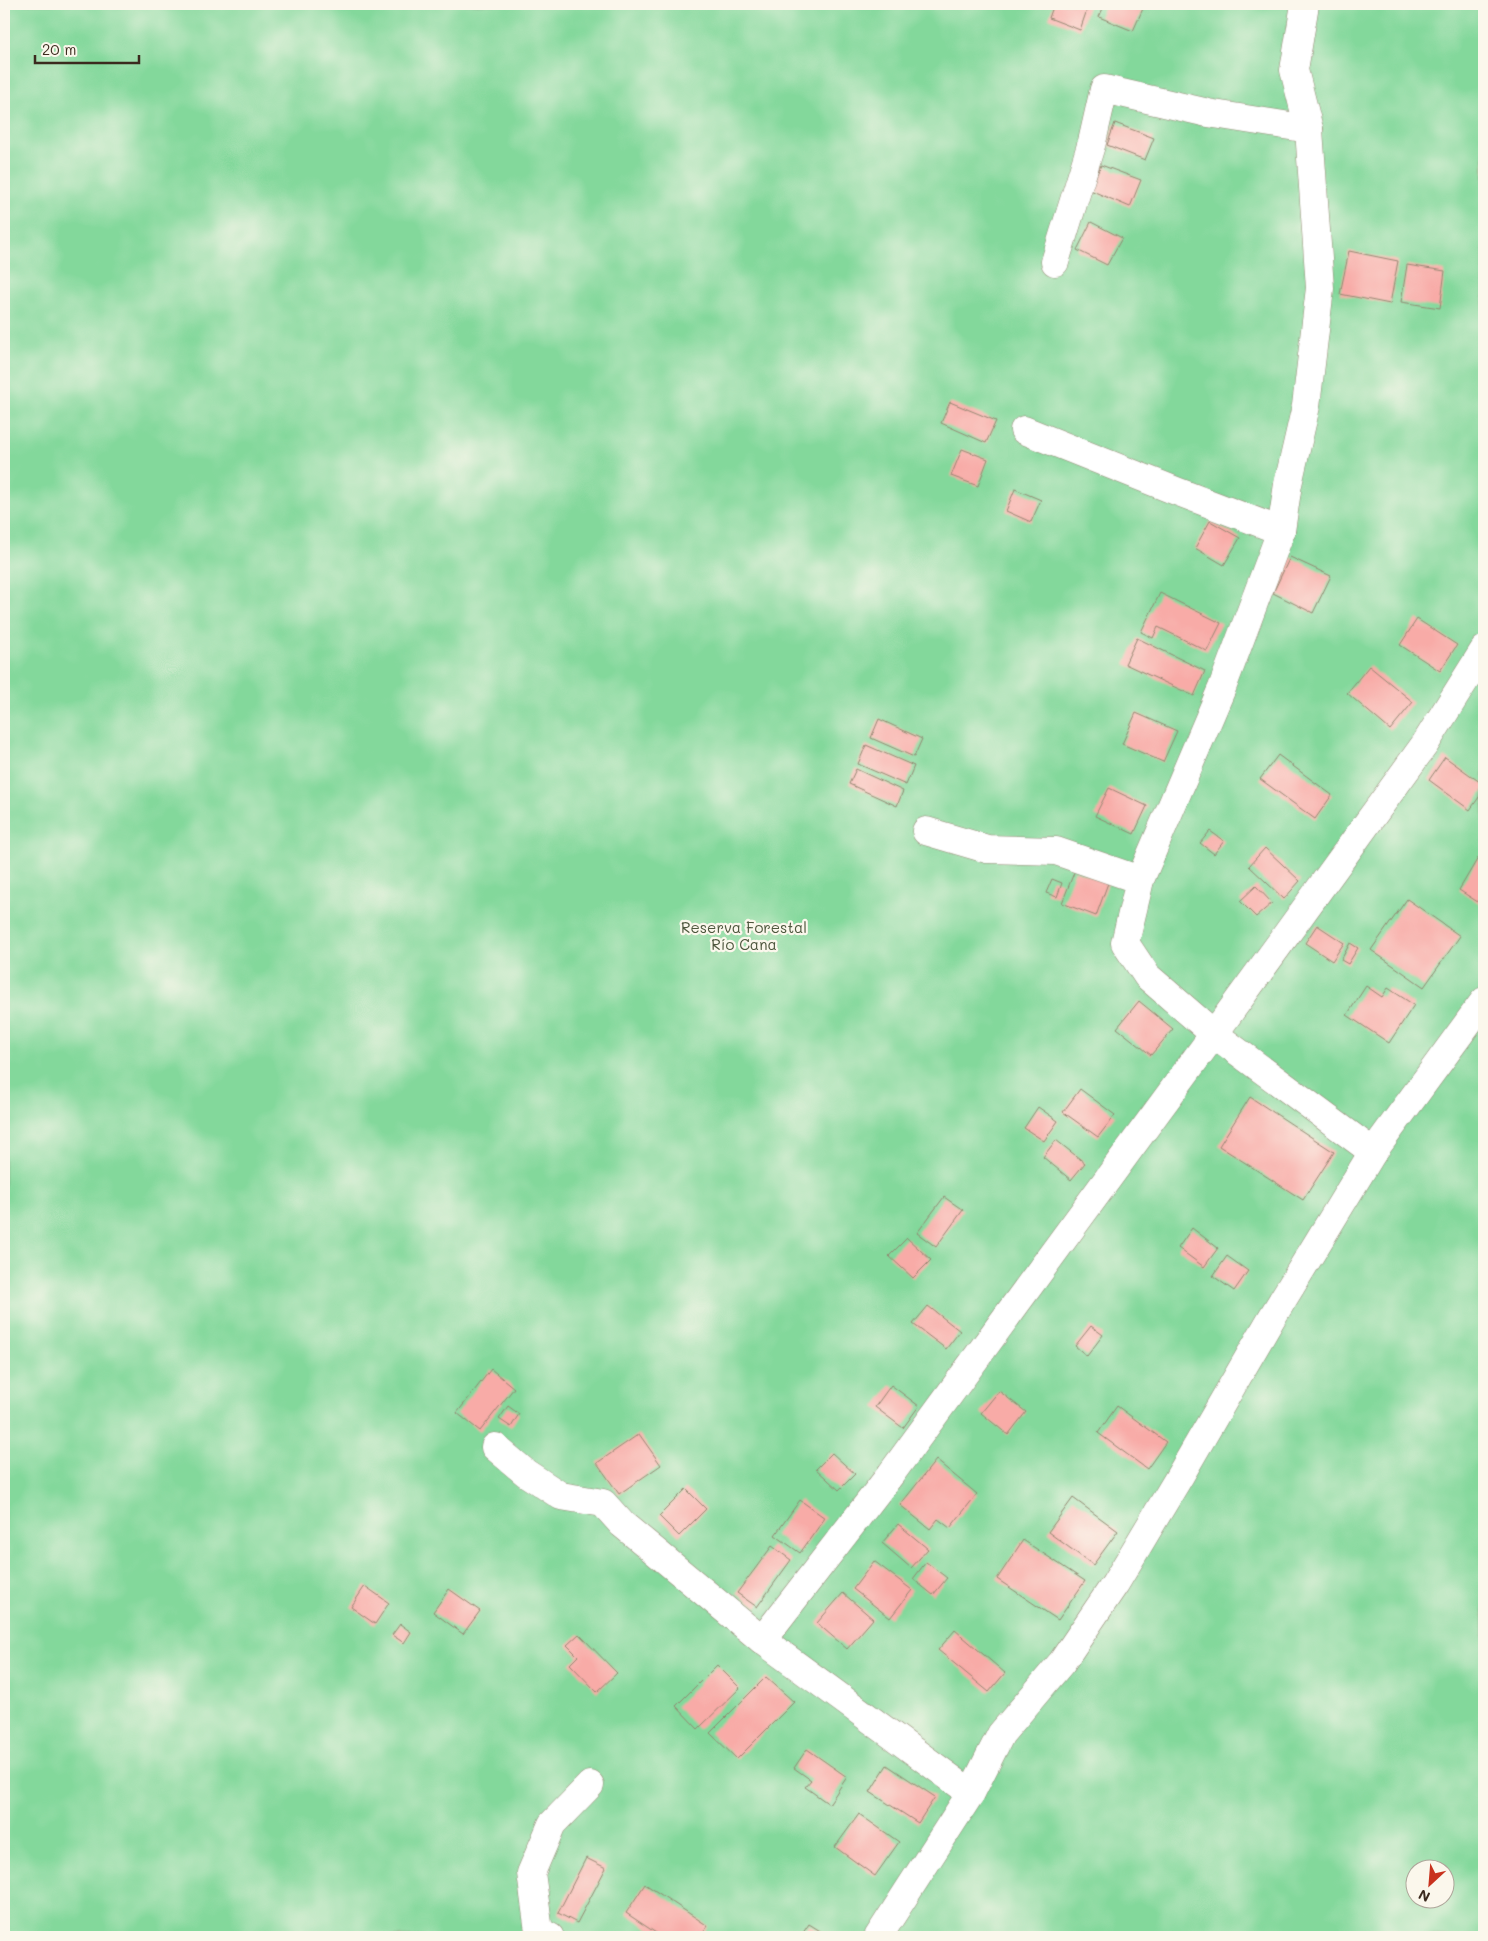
<svg xmlns="http://www.w3.org/2000/svg" width="1488" height="1941" font-family="Mali,sans-serif">
	<style>
		.green { fill: #83d89b; stroke: #5f815c; fill-rule: evenodd }
		.building { fill: #f8aba7 }
		.lines { fill: none; stroke-linecap: round; stroke-linejoin: round }
		.minor-casing { stroke: #928670; stroke-width: 29 }
		.minor { stroke: #fff; stroke-width: 28 }
		.labels { text-anchor: middle; stroke-width: 4.5; stroke-linejoin: round; paint-order: stroke }
		.park-label { font-size: 15px; fill: #4d563d; stroke: #fbf7ec }
	</style>
	<rect width="100%" height="100%" fill="#fbf7ec"/>
	<filter id="ink" filterUnits="userSpaceOnUse"><feTurbulence type="fractalNoise" baseFrequency=".02" numOctaves="2"/><feDisplacementMap in="SourceGraphic" scale="10" xChannelSelector="R" yChannelSelector="G"/><feConvolveMatrix kernelMatrix="1 2 1 2 8 2 1 2 1" color-interpolation-filters="sRGB"/></filter>
	<filter id="wash" filterUnits="userSpaceOnUse"><feTurbulence type="fractalNoise" baseFrequency=".0096" numOctaves="4" result="noise"/><feDisplacementMap in="SourceGraphic" scale="20" xChannelSelector="R" yChannelSelector="G"/><feGaussianBlur stdDeviation="1.12" result="paint"/><feColorMatrix in="noise" values="0 0 0 0 0 0 0 0 0 0 0 0 0 0 0 0 0 1.4 0 .05"/><feComposite in="paint" operator="in"/></filter>
	<g filter="url(#wash)">
		<rect width="100%" height="100%" fill="#eae3c1"/>
		<path class="green" d="M4,4H1484V1937H4ZM1416,1868H1446V1898H1416Z"/>
		<g id="blocks">
			<g class="building">
				<path d="M1054,4H1089L1080,30L1049,18Z"/>
				<path d="M1105,4H1145L1133,31L1099,17Z"/>
				<path d="M1115,123L1154,138L1145,160L1107,145Z"/>
				<path d="M1101,165L1141,180L1130,207L1090,190Z"/>
				<path d="M1091,222L1122,238L1107,265L1077,250Z"/>
				<path d="M1349,251L1398,261L1390,304L1340,294Z"/>
				<path d="M1407,265L1445,271L1440,308L1401,302Z"/>
				<path d="M950,402L996,421L986,443L941,423Z"/>
				<path d="M962,449L988,459L978,486L951,476Z"/>
				<path d="M1015,489L1041,500L1031,522L1006,511Z"/>
				<path d="M1210,521L1240,538L1224,565L1195,548Z"/>
				<path d="M1290,557L1331,576L1313,613L1273,593Z"/>
				<path d="M1160,593L1221,623L1207,651L1158,627L1153,638L1141,632Z"/>
				<path d="M1417,619L1457,645L1440,671L1400,645Z"/>
				<path d="M1137,638L1205,671L1194,696L1125,664Z"/>
				<path d="M1369,666L1413,702L1390,730L1347,693Z"/>
				<path d="M1136,713L1177,731L1163,762L1122,744Z"/>
				<path d="M879,719L922,739L914,757L871,738Z"/>
				<path d="M866,745L914,766L906,785L858,764Z"/>
				<path d="M1278,755L1332,795L1315,819L1260,779Z"/>
				<path d="M1445,757L1484,785V790L1470,810L1429,780Z"/>
				<path d="M856,769L903,791L897,806L849,784Z"/>
				<path d="M1109,788L1147,806L1134,834L1095,816Z"/>
				<path d="M1210,831L1224,841L1214,854L1200,843Z"/>
				<path d="M1265,848L1300,881L1284,899L1249,866Z"/>
				<path d="M1478,858L1484,862V906L1459,890Z"/>
				<path d="M1075,870L1108,883L1096,916L1062,903Z"/>
				<path d="M1052,879L1062,883L1057,897L1046,893Z"/>
				<path d="M1256,886L1272,903L1256,917L1240,901Z"/>
				<path d="M1407,899L1460,936L1424,987L1371,950Z"/>
				<path d="M1317,925L1344,943L1332,961L1305,943Z"/>
				<path d="M1350,943L1358,948L1348,964L1341,960Z"/>
				<path d="M1366,986L1382,997L1388,988L1414,1005L1389,1043L1347,1015Z"/>
				<path d="M1139,1001L1173,1029L1151,1055L1117,1028Z"/>
				<path d="M1080,1089L1115,1115L1098,1137L1063,1112Z"/>
				<path d="M1250,1097L1334,1152L1303,1200L1219,1146Z"/>
				<path d="M1038,1107L1058,1121L1044,1141L1024,1128Z"/>
				<path d="M1056,1140L1085,1163L1071,1180L1043,1157Z"/>
				<path d="M944,1197L963,1210L936,1247L917,1233Z"/>
				<path d="M1192,1228L1218,1248L1204,1267L1178,1248Z"/>
				<path d="M907,1238L931,1260L913,1278L889,1256Z"/>
				<path d="M1227,1256L1248,1271L1234,1291L1213,1276Z"/>
				<path d="M928,1306L960,1331L946,1349L913,1324Z"/>
				<path d="M1091,1326L1103,1335L1087,1356L1075,1346Z"/>
				<path d="M491,1369L514,1388L480,1431L457,1413Z"/>
				<path d="M891,1385L919,1406L903,1428L875,1407Z"/>
				<path d="M999,1391L1026,1412L1008,1435L981,1413Z"/>
				<path d="M508,1406L519,1414L511,1427L499,1419Z"/>
				<path d="M1117,1406L1166,1442L1147,1469L1098,1433Z"/>
				<path d="M639,1434L661,1465L619,1494L597,1463Z"/>
				<path d="M832,1453L855,1474L839,1490L816,1469Z"/>
				<path d="M936,1460L977,1494L950,1528L938,1519L930,1529L900,1505Z"/>
				<path d="M686,1489L706,1509L679,1536L659,1516Z"/>
				<path d="M1073,1498L1118,1531L1093,1565L1048,1532Z"/>
				<path d="M800,1500L825,1518L800,1553L775,1535Z"/>
				<path d="M898,1524L928,1549L911,1568L882,1543Z"/>
				<path d="M1023,1540L1085,1581L1058,1620L997,1579Z"/>
				<path d="M772,1546L791,1560L757,1607L737,1593Z"/>
				<path d="M874,1561L912,1590L890,1618L853,1589Z"/>
				<path d="M926,1562L947,1578L933,1595L913,1579Z"/>
				<path d="M365,1586L389,1603L375,1624L351,1607Z"/>
				<path d="M449,1589L480,1611L463,1634L433,1612Z"/>
				<path d="M843,1593L873,1619L847,1649L817,1623Z"/>
				<path d="M400,1624L411,1632L404,1643L392,1635Z"/>
				<path d="M955,1630L1005,1673L989,1692L938,1650Z"/>
				<path d="M579,1634L617,1673L597,1692L570,1664L578,1656L567,1645Z"/>
				<path d="M717,1665L740,1688L698,1729L676,1706Z"/>
				<path d="M766,1677L794,1702L737,1759L710,1733Z"/>
				<path d="M807,1749L847,1777L829,1804L805,1787L811,1780L794,1768Z"/>
				<path d="M887,1765L935,1797L918,1823L870,1792Z"/>
				<path d="M859,1814L899,1842L875,1876L835,1847Z"/>
				<path d="M586,1858L606,1868L577,1923L558,1913Z"/>
				<path d="M645,1884L708,1926L700,1937H662L626,1913Z"/>
				<path d="M809,1924L830,1937H800Z"/>
			</g>
		</g>
	</g>
	<g filter="url(#ink)">
		<use href="#blocks" fill-opacity="0" stroke="#928670" stroke-width="1"/>
		<g class="lines">
			<defs>
				<g id="minor">
					<path d="M1305,4L1294,70L1309,129L1320,288L1306,406L1288,484L1281,531L1222,688L1140,880L1125,943L1147,976L1214,1034L1373,1152"/>
					<path d="M1055,262L1092,142L1104,89L1208,113L1309,129"/>
					<path d="M1024,430L1176,491L1281,531"/>
					<path d="M926,831L987,849L1056,851L1140,880"/>
					<path d="M495,1447L526,1473L561,1496L603,1503L622,1524L639,1538L762,1640L971,1793"/>
					<path d="M762,1640L891,1474L1214,1034L1425,744L1484,650"/>
					<path d="M550,1937L539,1931L531,1873L552,1824L590,1785"/>
					<path d="M878,1937L971,1793L1001,1734L1062,1662L1115,1584L1178,1479L1271,1319L1373,1152L1484,1001"/>
				</g>
			</defs>
			<use href="#minor" class="minor-casing"/>
			<use href="#minor" class="minor"/>
		</g>
	</g>
	<g class="labels">
		<g class="park-label">
			<text x="744" y="933">Reserva Forestal<tspan x="744" dy="17">Río Cana</tspan></text>
		</g>
	</g>
	<rect width="1488" height="1941" fill="none" stroke="#fbf7ec" stroke-width="20"/>
	<g transform="translate(1430 1884) rotate(206)"><circle r="24" fill="#fbf7ec" stroke="#aea59a"/>
	<path d="M0-4L9 19L0 12L-9 19Z" fill="#c8321e"/>
	<text y="-8" font-size="14" font-weight="bold" text-anchor="middle" fill="#3b2a1e">N</text>
	</g>
	<path d="M35 55v8h104v-8" fill="none" stroke="#3b2a1e" stroke-width="2.5"/>
	<text x="42" y="55" font-size="15" fill="#3b2a1e" stroke="#fbf7ec" stroke-width="4" paint-order="stroke">20 m</text>
</svg>
